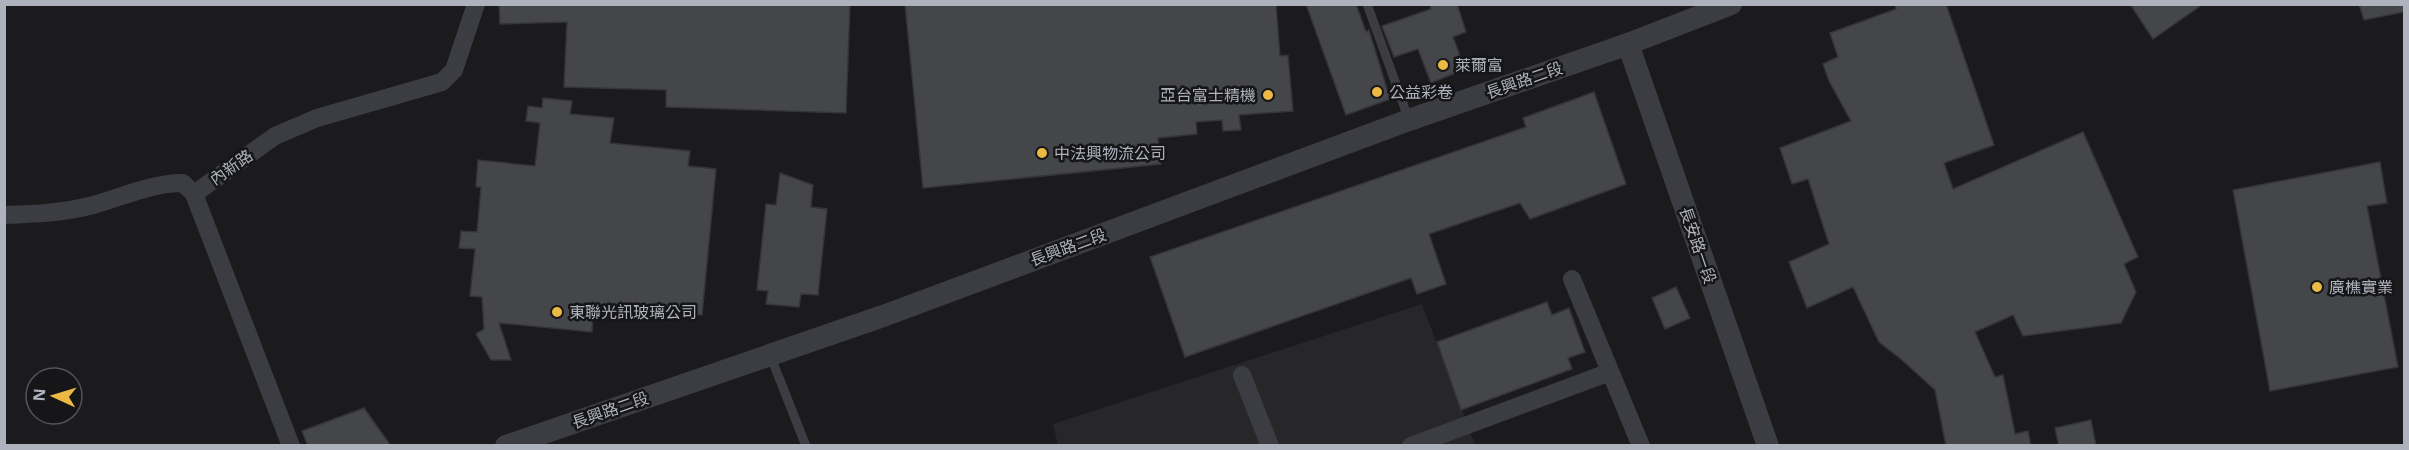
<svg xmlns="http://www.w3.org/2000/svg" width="2409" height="450" font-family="'Open Sans','Noto Sans TC',sans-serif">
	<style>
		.built { fill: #27272a }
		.building { fill: #45464a; stroke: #353539; stroke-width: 1.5 }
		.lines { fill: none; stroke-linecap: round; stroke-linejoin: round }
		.service { stroke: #3c3d42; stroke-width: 9 }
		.minor { stroke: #3c3d42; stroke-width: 18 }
		.tertiary { stroke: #3c3d42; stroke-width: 22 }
		.poi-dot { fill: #ecba44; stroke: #161618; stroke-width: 2 }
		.labels { text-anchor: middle; stroke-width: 5; stroke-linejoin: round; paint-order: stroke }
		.poi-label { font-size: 16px; fill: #aeb2bc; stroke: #161618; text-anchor: start }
		.street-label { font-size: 16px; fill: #aeb2bc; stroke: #161618 }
	</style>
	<rect width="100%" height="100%" fill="#1b1b1d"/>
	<path class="built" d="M1422,304L1475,445H1058L1053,424Z"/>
	<g class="building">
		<path d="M499,4H850L846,113L666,107V90L564,87L567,22L500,24Z"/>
		<path d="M905,4H1276L1280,56L1288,55L1293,111L1239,115L1241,130L1223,131L1222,120L1196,122L1197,134L1158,138L1161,164L923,188Z"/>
		<path d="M1306,4H1356L1366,32L1369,30L1390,99L1346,115Z"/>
		<path d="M1430,4H1457L1466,32L1453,37L1465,69L1431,83L1418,49L1394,57L1382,26L1431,9Z"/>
		<path d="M1895,4H1946L1994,145L1944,163L1953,189L2083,132L2138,257L2124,264L2136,292L2121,323L2023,336L2013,315L1975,332L1995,377L2003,375L2015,434L2028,431L2031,446H1946L1935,390L1902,360L1879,342L1853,287L1807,308L1789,262L1829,244L1808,179L1792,184L1780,148L1851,121L1829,81L1823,64L1838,57L1830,33L1896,9Z"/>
		<path d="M2130,4H2203L2153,39Z"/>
		<path d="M2359,4H2404V12L2364,20Z"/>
		<path d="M1594,92L1626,184L1530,219L1520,203L1429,234L1446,284L1417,294L1411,278L1185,357L1150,257L1526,127L1523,118Z"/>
		<path d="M543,98L572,101L570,114L614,118L610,143L690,151L688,166L716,169L702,315L642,309L641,318L593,313L592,332L499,323L511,360H491L476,334L484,329L482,297L470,296L475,249L459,248L461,231L477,232L481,187H476L478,160L535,166L540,123L526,121L528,106L542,108Z"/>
		<path d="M2380,162L2387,203L2367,206L2398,367L2270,391L2233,190Z"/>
		<path d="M780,173L813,185L811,207L827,209L818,295L801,294L799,307L766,304L768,291L757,290L766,204L776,205Z"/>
		<path d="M1676,287L1690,318L1665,329L1652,298Z"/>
		<path d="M1547,302L1552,315L1569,308L1585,352L1568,358L1572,369L1461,410L1437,342Z"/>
		<path d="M364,408L391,446H308L302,431Z"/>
		<path d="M2091,420L2096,446H2059L2055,428Z"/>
	</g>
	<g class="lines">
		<g class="service">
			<path d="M1367,4L1409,120"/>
			<path d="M770,355L806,446"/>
		</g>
		<g class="minor">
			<path d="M4,215C34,214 64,213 93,205C122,197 152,183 183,183L194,194"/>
			<path d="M1572,279L1641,446"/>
			<path d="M1242,375L1270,446"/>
			<path d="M291,446L194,194L275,136L317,118L442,82L454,70L476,4"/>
			<path d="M1411,446L1610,372"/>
		</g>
		<g class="tertiary">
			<path d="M1628,44L1768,446"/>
			<path d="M506,446L886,315L1409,120L1628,44L1731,4"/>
		</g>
	</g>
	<g class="poi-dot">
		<circle cx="1443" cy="65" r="6"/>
		<circle cx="1377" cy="92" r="6"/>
		<circle cx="1268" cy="95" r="6"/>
		<circle cx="1042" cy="153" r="6"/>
		<circle cx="2317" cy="287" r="6"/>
		<circle cx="557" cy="312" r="6"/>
	</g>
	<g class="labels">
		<g class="poi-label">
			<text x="1455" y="71">萊爾富</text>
			<text x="1389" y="98">公益彩卷</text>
			<text x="1256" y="101" text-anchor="end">亞台富士精機</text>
			<text x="1054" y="159">中法興物流公司</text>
			<text x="2329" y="293">廣樵實業</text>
			<text x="569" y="318">東聯光訊玻璃公司</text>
		</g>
		<g class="street-label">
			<text transform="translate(1524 80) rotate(-19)" y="6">長興路二段</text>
			<text transform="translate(231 167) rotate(-35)" y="6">內新路</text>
			<text transform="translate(1698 245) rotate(71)" y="6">長安路一段</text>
			<text transform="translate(1068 247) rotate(-20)" y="6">長興路二段</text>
			<text transform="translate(610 410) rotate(-19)" y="6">長興路二段</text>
		</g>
	</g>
	<rect width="2409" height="450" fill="none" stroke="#aeb2bc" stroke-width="12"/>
	<g transform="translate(54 396) rotate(274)"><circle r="28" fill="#161618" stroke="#53545a" stroke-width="1.5"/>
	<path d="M0-4.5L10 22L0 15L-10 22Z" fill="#ecba44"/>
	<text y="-9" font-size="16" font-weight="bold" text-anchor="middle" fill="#aeb2bc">N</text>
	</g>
</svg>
